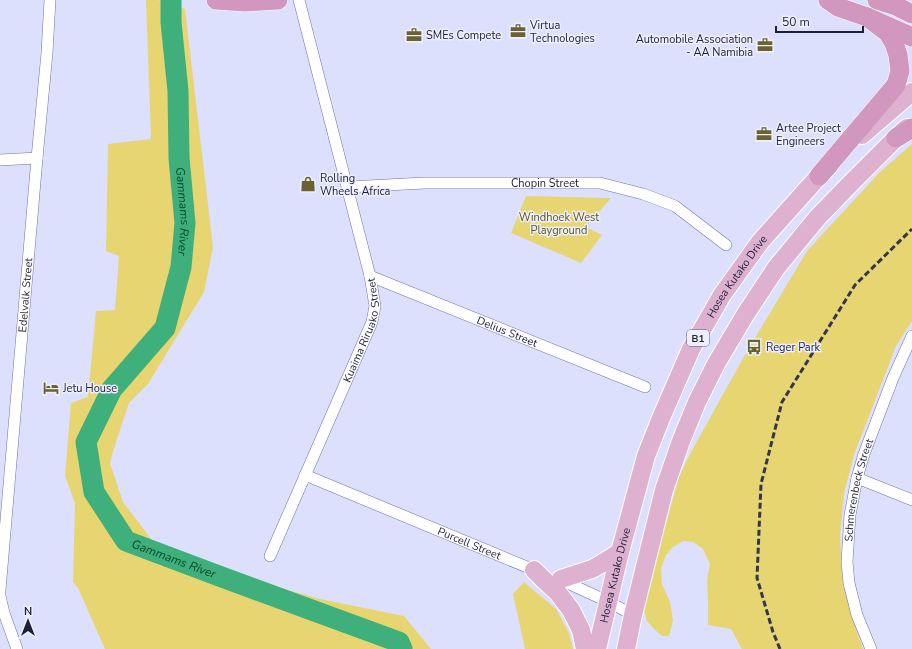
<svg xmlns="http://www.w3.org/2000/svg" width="912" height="649" font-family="'Nunito Sans',sans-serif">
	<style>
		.green { fill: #e7d572 }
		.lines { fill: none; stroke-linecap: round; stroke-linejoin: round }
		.river { stroke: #3fb07b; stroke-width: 21 }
		.minor-casing { stroke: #6d73b2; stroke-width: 12 }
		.primary-casing { stroke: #fff; stroke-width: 20 }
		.trunk-casing { stroke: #fff; stroke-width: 20 }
		.minor { stroke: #fff; stroke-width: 11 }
		.primary { stroke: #ddb1cf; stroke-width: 18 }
		.trunk { stroke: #d297bf; stroke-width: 19 }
		.rail { stroke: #333650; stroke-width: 3; stroke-dasharray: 6 3; stroke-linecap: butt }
		.labels { text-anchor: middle; stroke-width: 3; stroke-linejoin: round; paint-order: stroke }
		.shield { fill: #edeffd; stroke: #5b5d74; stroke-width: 1 }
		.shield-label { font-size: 10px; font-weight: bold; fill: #1d1f39 }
		.poi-label { font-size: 11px; fill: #1d1f39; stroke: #edeffd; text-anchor: start }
		.street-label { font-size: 11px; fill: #1d1f39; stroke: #edeffd }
		.park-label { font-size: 11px; fill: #5f551d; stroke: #edeffd }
		.water-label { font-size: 12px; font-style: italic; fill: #05462b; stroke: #edeffd }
	</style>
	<rect width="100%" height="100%" fill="#dce0fd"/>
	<g class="green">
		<path d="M146,0H158L185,9L213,247L204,292L148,384L129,403L115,445L110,463L123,502L152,540L252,580L320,599L404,616L431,649H105L78,588L73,582L75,503L65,476L71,403L88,397L96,311L115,310L119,256L106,251L108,144L151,139Z"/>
		<path d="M912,144V321L896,346L854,455L844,493L840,536L843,585L853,620L863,649H742L731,629L708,625V601L707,580L710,564L703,549L693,542L683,541L673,547L666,555L661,568L662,584L670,602L673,621L669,636H662L654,629L647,621L643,607L652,572L679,477L691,452L746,353L807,251L879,173Z"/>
		<path d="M526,196L611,198L586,227L602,235L581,263L511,233Z"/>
		<path d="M524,582L556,609L569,633L573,649H525L513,594Z"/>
	</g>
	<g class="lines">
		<path class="river" id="s1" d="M171,0V22L178,91L179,158L185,223L181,267L165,328L112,389L86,442L94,492L126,541L219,576L399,642L402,649"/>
		<defs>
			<g id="minor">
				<path d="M0,160L37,158"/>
				<path id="s2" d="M348,187L425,183H600L643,194L675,206L726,245"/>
				<path id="s3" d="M370,276L645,387"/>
				<path id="s4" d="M305,475L539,572"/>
				<path d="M857,478L912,500"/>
				<path id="s5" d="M270,556L372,322L375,306L370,276L299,0"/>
				<path d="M559,579L609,602L633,615"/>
				<path id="s6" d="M0,590L37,158L47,53L50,0"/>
				<path d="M0,596L4,613L17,649"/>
				<path id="s7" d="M871,649L857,615L849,583L847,562L850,515L857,478L864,454L893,378L912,336"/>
			</g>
			<g id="primary">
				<path d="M862,135L912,92"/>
				<path d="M534,570L543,579L558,593L571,610L581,630L585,649"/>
				<path d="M561,579L592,569L601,564L620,552"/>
				<path id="s8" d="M597,649L620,552L646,456L661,418L691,349L722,295L760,242L819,176L829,166"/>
				<path d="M626,649L633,615L664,490L681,441L697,402L716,364L745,315L776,268L818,217L852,182L896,138L907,128"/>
			</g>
			<g id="trunk">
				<path d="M216,0L245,2L278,0"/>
				<path d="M828,0L838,7L867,17L912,37"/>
				<path d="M877,0L896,6L912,14"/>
				<path d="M896,138L912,128"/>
				<path d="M819,176L896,85L900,71L898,55L894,43L888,33L867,17"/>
			</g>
		</defs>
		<use href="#minor" class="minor-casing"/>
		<use href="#primary" class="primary-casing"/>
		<use href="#trunk" class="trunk-casing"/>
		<use href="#minor" class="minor"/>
		<use href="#primary" class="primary"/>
		<use href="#trunk" class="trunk"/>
		<path class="rail" d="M780,649L773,632L757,578L761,484L782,402L855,285L912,229"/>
	</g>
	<defs>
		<symbol id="office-bare" viewBox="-9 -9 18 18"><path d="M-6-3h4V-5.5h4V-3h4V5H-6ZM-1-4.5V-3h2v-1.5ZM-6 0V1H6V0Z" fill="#6b622f" stroke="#edeffd" stroke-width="2.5" paint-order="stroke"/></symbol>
		<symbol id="shop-bare" viewBox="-9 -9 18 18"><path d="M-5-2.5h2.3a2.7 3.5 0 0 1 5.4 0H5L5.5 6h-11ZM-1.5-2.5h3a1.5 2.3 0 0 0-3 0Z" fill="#6b622f" stroke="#edeffd" stroke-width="2.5" paint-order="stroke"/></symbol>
		<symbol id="bus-bare" viewBox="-9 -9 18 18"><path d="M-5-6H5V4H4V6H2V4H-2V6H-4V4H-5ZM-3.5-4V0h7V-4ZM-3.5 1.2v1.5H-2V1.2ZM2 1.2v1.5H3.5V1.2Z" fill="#6b622f" stroke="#edeffd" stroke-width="2.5" paint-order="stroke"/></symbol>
		<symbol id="hotel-bare" viewBox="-9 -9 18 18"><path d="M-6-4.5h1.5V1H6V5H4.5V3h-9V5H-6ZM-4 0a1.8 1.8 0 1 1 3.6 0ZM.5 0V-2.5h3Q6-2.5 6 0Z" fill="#6b622f" stroke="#edeffd" stroke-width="2.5" paint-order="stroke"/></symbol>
	</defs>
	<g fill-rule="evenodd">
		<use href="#office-bare" x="507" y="20" width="22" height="22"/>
		<use href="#office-bare" x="403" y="24" width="22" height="22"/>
		<use href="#office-bare" x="754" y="34" width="22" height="22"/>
		<use href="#office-bare" x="753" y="123" width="22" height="22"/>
		<use href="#shop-bare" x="297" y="173" width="22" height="22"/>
		<use href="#bus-bare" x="743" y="336" width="22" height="22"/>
		<use href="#hotel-bare" x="40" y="377" width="22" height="22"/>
	</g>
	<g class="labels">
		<rect class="shield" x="687" y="330" width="22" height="16" rx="3"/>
		<g class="shield-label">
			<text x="698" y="342">B1</text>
		</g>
		<g class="poi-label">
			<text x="530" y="29">Virtua<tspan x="530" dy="13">Technologies</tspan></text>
			<text x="426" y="39">SMEs Compete</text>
			<text x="753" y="43" text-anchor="end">Automobile Association<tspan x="753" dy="13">- AA Namibia</tspan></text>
			<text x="776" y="132">Artee Project<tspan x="776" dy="13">Engineers</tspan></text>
			<text x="320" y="182">Rolling<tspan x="320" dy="13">Wheels Africa</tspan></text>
			<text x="766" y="351">Reger Park</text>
			<text x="63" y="392">Jetu House</text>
		</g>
		<g class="street-label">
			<text dy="4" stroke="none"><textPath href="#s2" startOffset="197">Chopin Street</textPath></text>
			<text dy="4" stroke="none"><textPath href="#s8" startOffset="401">Hosea Kutako Drive</textPath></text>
			<text dy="4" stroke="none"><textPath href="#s6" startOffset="296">Edelvalk Street</textPath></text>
			<text dy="4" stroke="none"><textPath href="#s5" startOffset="245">Kuaima Riruako Street</textPath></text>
			<text dy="4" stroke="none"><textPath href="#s3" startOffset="148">Delius Street</textPath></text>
			<text dy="4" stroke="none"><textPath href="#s7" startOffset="164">Schmerenbeck Street</textPath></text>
			<text dy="4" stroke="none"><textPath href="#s4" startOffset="178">Purcell Street</textPath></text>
			<text dy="4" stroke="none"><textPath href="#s8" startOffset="76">Hosea Kutako Drive</textPath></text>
		</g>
		<g class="park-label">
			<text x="559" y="221">Windhoek West<tspan x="559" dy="13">Playground</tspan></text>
		</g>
		<g class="water-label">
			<text dy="4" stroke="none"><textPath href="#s1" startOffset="212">Gammams River</textPath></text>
			<text dy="4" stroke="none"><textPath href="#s1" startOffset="631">Gammams River</textPath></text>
		</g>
	</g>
	<g transform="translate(28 621)" stroke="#edeffd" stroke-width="3" paint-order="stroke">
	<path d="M0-3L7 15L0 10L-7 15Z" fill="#1d1f39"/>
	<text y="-6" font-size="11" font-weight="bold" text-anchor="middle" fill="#1d1f39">N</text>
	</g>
	<path d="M776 26v6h87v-6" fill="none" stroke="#1d1f39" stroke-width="2"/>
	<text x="782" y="26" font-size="12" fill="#1d1f39" stroke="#edeffd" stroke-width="3" paint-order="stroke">50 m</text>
</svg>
